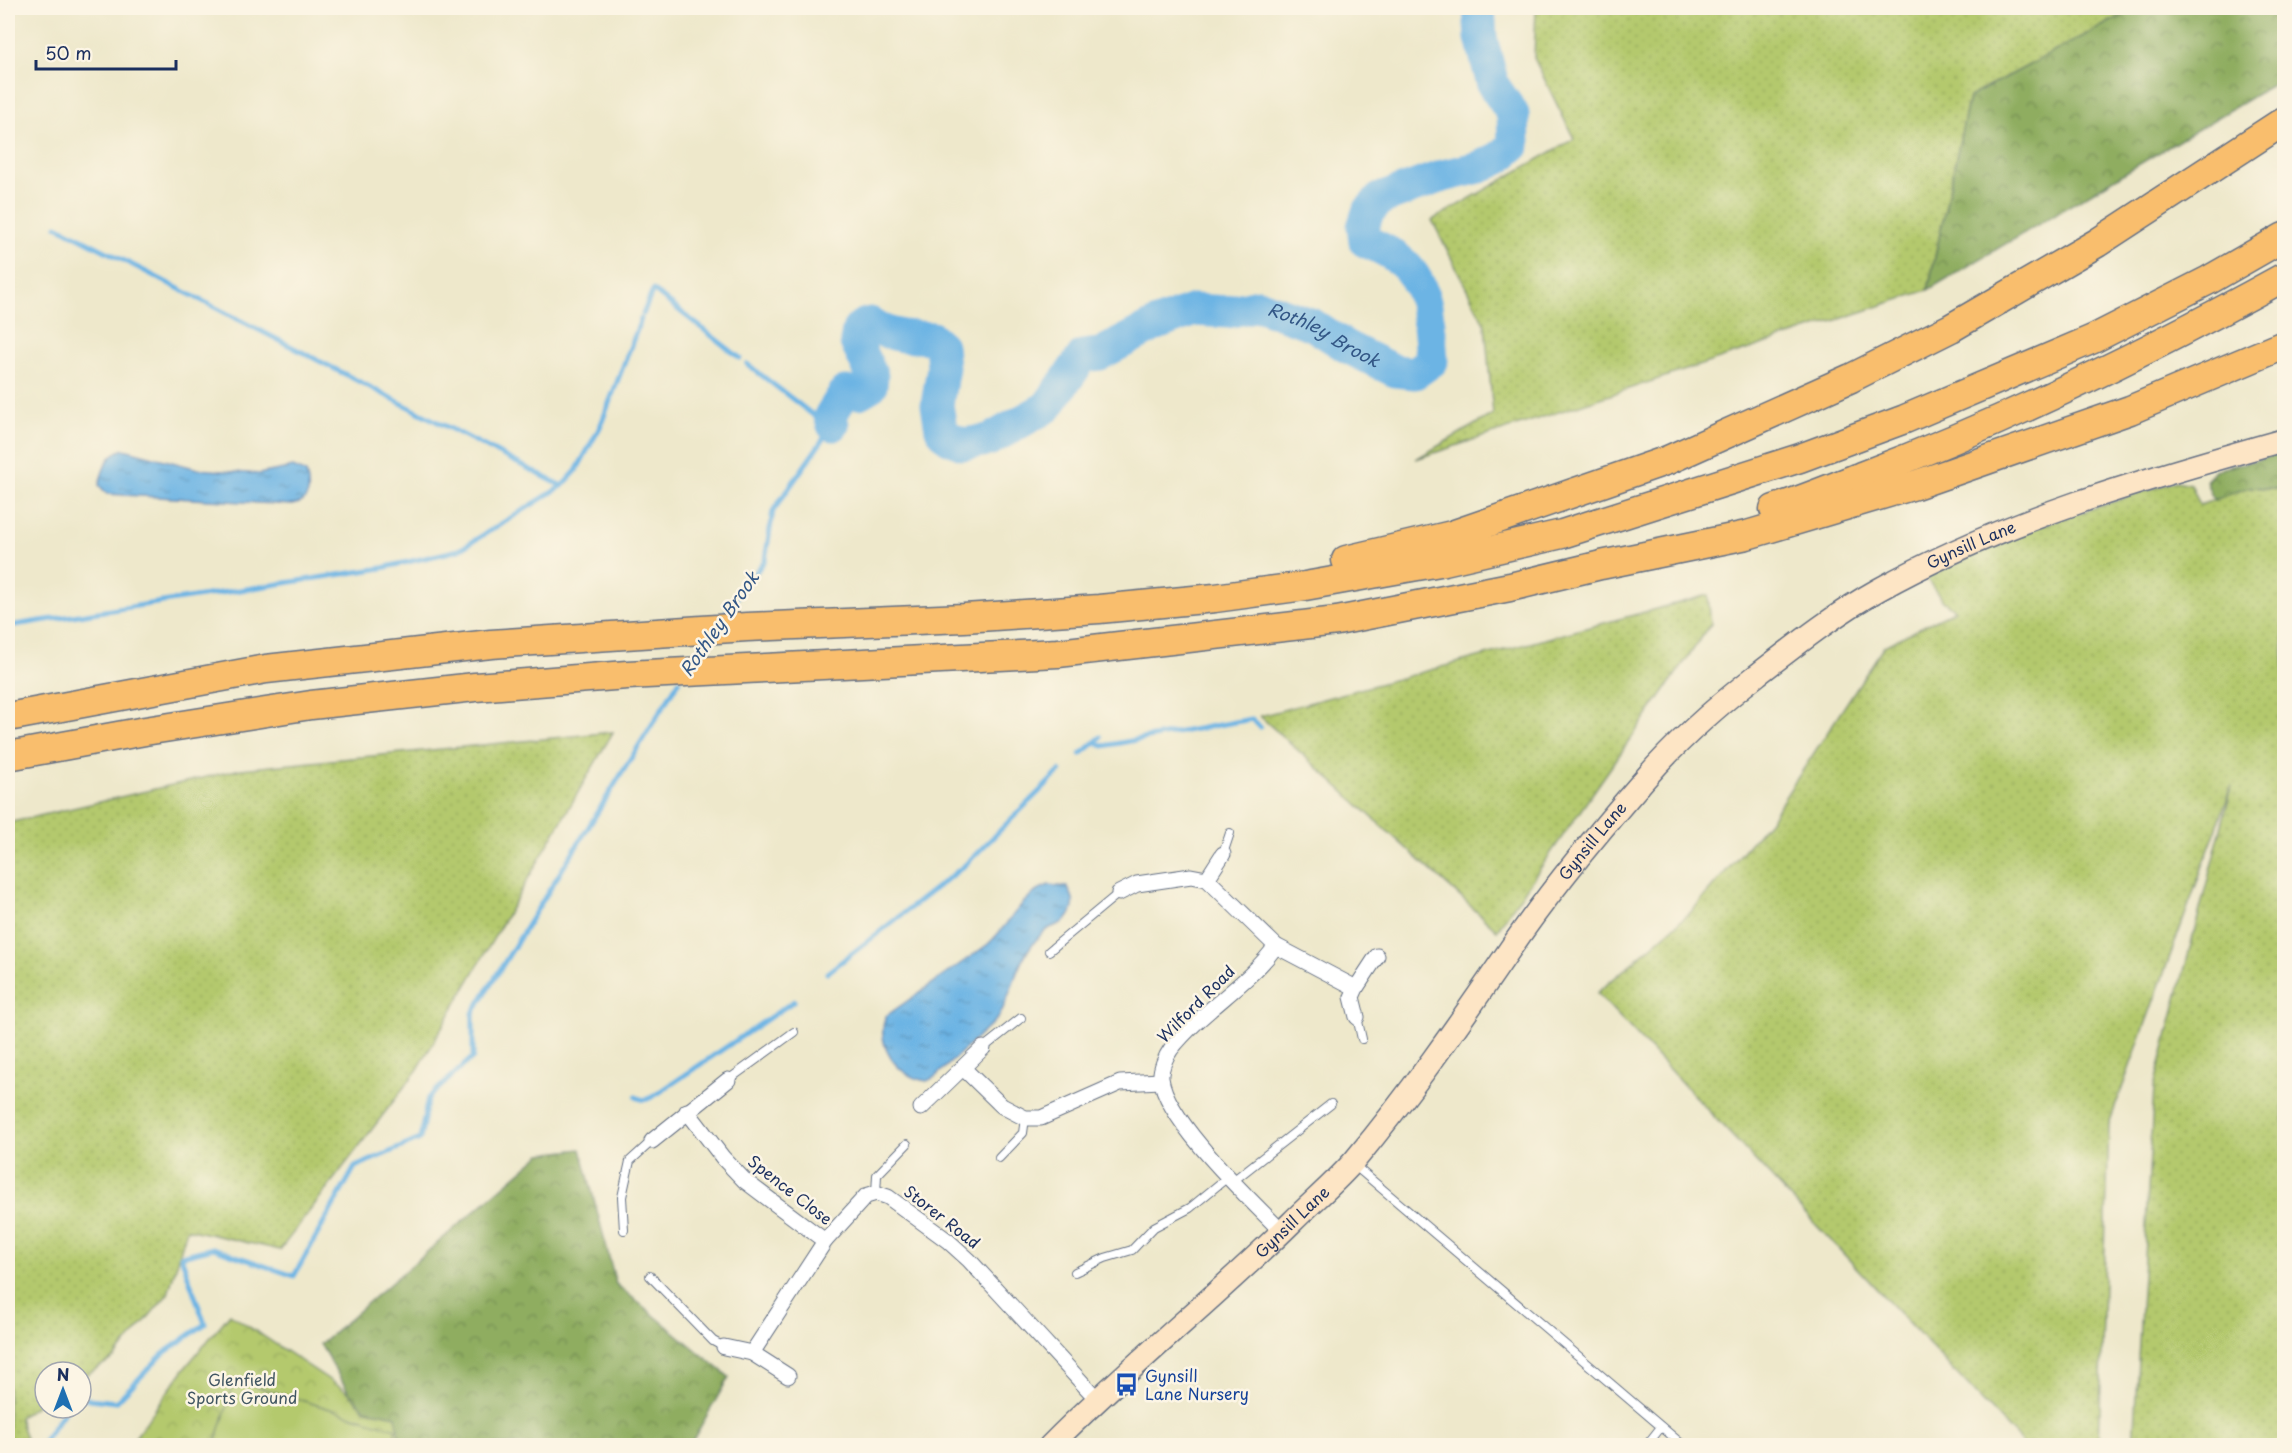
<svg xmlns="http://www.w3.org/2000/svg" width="2292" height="1453" font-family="'Playpen Sans',sans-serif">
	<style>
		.grass { fill: url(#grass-dots); stroke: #687c66; stroke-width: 1.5 }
		.forest { fill: url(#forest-crowns); stroke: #556e5f; stroke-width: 1.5 }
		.park { fill: url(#park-crowns); stroke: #687c66; stroke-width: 1.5 }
		.pitch { fill: #b4c96d; stroke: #687c66; stroke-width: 1.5 }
		.water { fill: url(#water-ripples); stroke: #4472a1; stroke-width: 1.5 }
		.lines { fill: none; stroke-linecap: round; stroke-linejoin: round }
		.stream { stroke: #6cb4e4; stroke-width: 5 }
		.river { stroke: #6cb4e4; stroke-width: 33 }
		.lane-casing { stroke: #657084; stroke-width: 10 }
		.street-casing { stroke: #657084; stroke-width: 17 }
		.secondary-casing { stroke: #657084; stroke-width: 25 }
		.highway-casing { stroke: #657084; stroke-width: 31 }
		.lane { stroke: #fff; stroke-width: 8 }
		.street { stroke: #fff; stroke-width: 15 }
		.secondary { stroke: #fde5c5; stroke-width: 22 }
		.highway { stroke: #f9be6d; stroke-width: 28 }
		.labels { text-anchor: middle; stroke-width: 5; stroke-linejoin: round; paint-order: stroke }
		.street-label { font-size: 16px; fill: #1b2f5e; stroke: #fcf5e5 }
		.transit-label { font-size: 16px; fill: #164399; stroke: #fcf5e5; text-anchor: start }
		.park-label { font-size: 16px; fill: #415662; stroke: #fcf5e5 }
		.water-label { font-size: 18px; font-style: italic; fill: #335786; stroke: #fcf5e5 }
	</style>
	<defs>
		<pattern id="grass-dots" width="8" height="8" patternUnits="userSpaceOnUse" patternTransform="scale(1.5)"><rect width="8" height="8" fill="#b4c96d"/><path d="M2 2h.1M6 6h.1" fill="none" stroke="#9aad61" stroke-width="1.8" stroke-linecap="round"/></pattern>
		<pattern id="forest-crowns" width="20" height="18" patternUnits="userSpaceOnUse" patternTransform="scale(1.5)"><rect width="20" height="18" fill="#8fad60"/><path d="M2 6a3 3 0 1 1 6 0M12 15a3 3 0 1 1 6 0" fill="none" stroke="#748d52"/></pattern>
		<pattern id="park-crowns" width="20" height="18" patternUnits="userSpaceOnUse" patternTransform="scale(1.5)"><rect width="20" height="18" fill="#b4c96d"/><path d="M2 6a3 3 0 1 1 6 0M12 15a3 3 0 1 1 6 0" fill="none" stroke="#9aad61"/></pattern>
		<pattern id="water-ripples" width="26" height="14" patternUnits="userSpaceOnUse" patternTransform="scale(1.5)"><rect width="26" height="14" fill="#6cb4e4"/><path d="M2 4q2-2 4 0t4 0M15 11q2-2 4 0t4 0" fill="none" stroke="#5893bc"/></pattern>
	</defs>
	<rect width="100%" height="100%" fill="#fcf5e5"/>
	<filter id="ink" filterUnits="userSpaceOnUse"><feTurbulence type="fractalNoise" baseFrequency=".0167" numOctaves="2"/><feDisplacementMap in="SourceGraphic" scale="12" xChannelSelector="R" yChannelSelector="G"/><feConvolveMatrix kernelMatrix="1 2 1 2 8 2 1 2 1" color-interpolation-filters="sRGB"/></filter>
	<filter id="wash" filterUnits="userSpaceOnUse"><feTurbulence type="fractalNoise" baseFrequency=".008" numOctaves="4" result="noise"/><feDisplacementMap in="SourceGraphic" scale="24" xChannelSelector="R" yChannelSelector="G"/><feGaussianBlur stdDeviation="1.35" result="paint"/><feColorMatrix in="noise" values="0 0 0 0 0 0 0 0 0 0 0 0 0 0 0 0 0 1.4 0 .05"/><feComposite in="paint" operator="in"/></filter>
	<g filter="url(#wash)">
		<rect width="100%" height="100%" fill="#eee8cb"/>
		<g class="grass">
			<path d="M1536,8H2136L1969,97L1928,290L1416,459L1493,414L1485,325L1432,220L1574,139L1534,58Z"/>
			<path d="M2176,481L2191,484L2200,505L2250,487L2284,489V1445H2133L2154,1087L2232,786L2109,1124L2099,1445H2024L1597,993L1691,912L1770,820L1884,646L1955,610L1943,601L1926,578L1981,551L2040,526Z"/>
			<path d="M1708,595L1711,624L1497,930L1260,716Z"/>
			<path d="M613,732L418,1069L280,1250L187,1229L168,1294L114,1358L81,1378V1372H45V1400L19,1417L28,1445H8V823L241,769Z"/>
		</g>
		<g class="forest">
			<path d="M2136,8H2284V78L1928,290L1969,97Z"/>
			<path d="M2284,453V489L2250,487L2213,500L2206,481L2216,470Z"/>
			<path d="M581,1149L616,1284L729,1377L690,1445H400L396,1416L365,1410L349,1393L320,1344L541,1154Z"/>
		</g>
		<path class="park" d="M230,1314L349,1393L365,1410L396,1416L400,1445L129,1446L184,1369Z"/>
		<path class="pitch" d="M235,1380L396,1429L391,1445H215Z"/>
		<g class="water">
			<path d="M124,449L198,469L259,474L293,467L306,473C310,488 311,503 292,505L107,494L99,485C103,469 107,454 124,449Z"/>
			<path d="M1049,885L1067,887C1073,896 1076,903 1071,913C1066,925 1054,924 1045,931C1040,935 1036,940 1032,945C1015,966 1012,995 998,1018L935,1077L927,1081C898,1078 874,1045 886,1016L987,945C1009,926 1021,895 1049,885Z"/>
		</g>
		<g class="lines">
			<g class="stream">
				<path d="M57,226L562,486"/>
				<path d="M643,314L653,290L740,358"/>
				<path d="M747,364L831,429"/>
				<path d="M721,619L765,560L773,511L833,425"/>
				<path d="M8,626L382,568L459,550L562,486L576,471L600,427L641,319"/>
				<path d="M693,661L708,639"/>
				<path d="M1095,742L1103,746L1252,719L1260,727"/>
				<path d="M1081,754L1101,737"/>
				<path d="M827,973L964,866L1060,771"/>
				<path d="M636,1097C644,1102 649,1099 657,1094L794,1001"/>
				<path d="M81,1398L116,1402L164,1353L205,1324L181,1256L213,1248L294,1276L355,1167L420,1139L428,1098L473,1057V1013L679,681"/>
				<path d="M44,1446L43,1442L67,1408"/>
			</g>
			<path class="river" id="s1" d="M833,425L830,416L845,392L859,393L871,386L872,376L856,342L858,330L863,325L870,323L886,332L902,336L932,338L941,346L943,367L937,405L941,429L949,438L963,444L989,440L1047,407L1083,356L1100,354L1157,324L1194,310L1228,312L1258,305L1313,325L1347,347L1395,371L1415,373L1432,361C1429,325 1430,283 1398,259C1389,251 1376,246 1365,241L1363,227L1368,212L1380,199L1443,176L1480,167L1499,158L1514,145L1513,114L1493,85L1481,38L1479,8"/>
		</g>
	</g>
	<g filter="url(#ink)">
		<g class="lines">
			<defs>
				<g id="lane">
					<path d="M1223,854L1230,833"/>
					<path d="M1049,951L1119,893"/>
					<path d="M1357,1017L1362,1039"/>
					<path d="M983,1048L1021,1018"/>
					<path d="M728,1080L794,1032"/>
					<path d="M999,1158L1023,1133L1025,1118"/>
					<path d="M1354,1165L1684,1446"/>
					<path d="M1233,1181L1331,1104"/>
					<path d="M876,1193L877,1175L907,1144"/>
					<path d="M624,1230L622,1197L630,1161L652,1141"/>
					<path d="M1075,1272L1105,1258L1132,1250L1154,1227L1190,1208L1229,1176"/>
					<path d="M650,1276L713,1341L724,1347"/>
					<path d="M1646,1446L1661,1427"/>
				</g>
				<g id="street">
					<path d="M1207,879L1223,854"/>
					<path d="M1119,893L1137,884L1191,876L1207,879L1276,946L1356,988"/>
					<path d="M1276,946C1247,986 1202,1010 1171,1049C1166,1056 1160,1069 1161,1078C1166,1121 1251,1200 1282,1232"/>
					<path d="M1357,1017L1352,997L1356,988L1377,956"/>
					<path d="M963,1068L1002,1106L1025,1118H1041L1120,1083L1161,1081"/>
					<path d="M921,1108L983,1048"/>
					<path d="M687,1111L723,1158L745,1181L825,1241"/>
					<path d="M652,1141L728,1080"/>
					<path d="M724,1347L752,1353L788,1376"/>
					<path d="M752,1353L825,1241L866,1196L876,1193L888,1197L948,1241L969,1260L1097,1399"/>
				</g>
				<g id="secondary">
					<path id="s2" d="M1050,1446C1127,1368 1213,1300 1291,1223C1312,1202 1336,1182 1355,1160C1410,1094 1458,1025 1506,955C1547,894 1595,836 1643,781C1677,741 1716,707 1757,675C1796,645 1835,614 1878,590C2005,519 2145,479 2284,440"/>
				</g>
				<g id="highway">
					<path d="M1774,509C1805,499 1834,487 1864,475C2010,420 2148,352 2284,277"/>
					<path d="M1346,560L1452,535L1668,460L1851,378L1951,328L2097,243L2284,121"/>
					<path d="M8,717L266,669L491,644L747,627L964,618L1099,609L1215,598L1305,586L1440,562L1562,534L1800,458L1905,419L2093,339L2209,280L2284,237"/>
					<path d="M8,756L145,731L311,705L475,687L627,675L1058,653L1337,621L1510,587L1601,565L1747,535L1915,485L2130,410L2284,345"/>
				</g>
			</defs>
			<use href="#lane" class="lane-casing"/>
			<use href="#street" class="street-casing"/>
			<use href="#secondary" class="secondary-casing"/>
			<use href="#highway" class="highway-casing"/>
			<use href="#lane" class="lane"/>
			<use href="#street" class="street"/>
			<use href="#secondary" class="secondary"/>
			<use href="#highway" class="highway"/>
		</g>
	</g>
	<defs>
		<symbol id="bus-bare" viewBox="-9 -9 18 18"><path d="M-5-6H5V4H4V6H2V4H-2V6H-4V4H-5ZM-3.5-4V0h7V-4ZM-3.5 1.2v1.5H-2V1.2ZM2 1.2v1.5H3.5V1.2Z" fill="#1a4fb4" stroke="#fcf5e5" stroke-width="2.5" paint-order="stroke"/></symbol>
	</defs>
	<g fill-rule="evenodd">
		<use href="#bus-bare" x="1110" y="1368" width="33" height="33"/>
	</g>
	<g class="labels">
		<g class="street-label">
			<text dy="6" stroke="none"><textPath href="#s2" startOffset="1302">Gynsill Lane</textPath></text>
			<text dy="6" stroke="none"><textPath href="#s2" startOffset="816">Gynsill Lane</textPath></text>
			<text transform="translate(1196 1004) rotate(-45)" y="6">Wilford Road</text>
			<text transform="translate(790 1190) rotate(38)" y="6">Spence Close</text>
			<text transform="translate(942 1217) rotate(38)" y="6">Storer Road</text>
			<text dy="6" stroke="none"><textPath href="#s2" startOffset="330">Gynsill Lane</textPath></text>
		</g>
		<g class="transit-label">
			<text x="1145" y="1382">Gynsill<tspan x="1145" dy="18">Lane Nursery</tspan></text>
		</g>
		<g class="park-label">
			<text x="242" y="1386">Glenfield<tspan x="242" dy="18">Sports Ground</tspan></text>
		</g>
		<g class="water-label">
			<text dy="6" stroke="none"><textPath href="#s1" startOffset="742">Rothley Brook</textPath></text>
			<text transform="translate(720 624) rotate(-55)" y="6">Rothley Brook</text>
		</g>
	</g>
	<rect width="2292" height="1453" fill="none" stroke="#fcf5e5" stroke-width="30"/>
	<g transform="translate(63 1390)"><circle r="28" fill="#fcf5e5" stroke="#a2a6af" stroke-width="1.5"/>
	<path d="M0-4.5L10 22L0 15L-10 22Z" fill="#1f6fb2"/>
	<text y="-9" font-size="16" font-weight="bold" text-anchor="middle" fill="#1b2f5e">N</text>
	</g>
	<path d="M36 60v9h140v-9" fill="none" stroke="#1b2f5e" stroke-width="3"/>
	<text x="45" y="60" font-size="18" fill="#1b2f5e" stroke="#fcf5e5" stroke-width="4.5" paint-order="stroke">50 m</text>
</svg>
